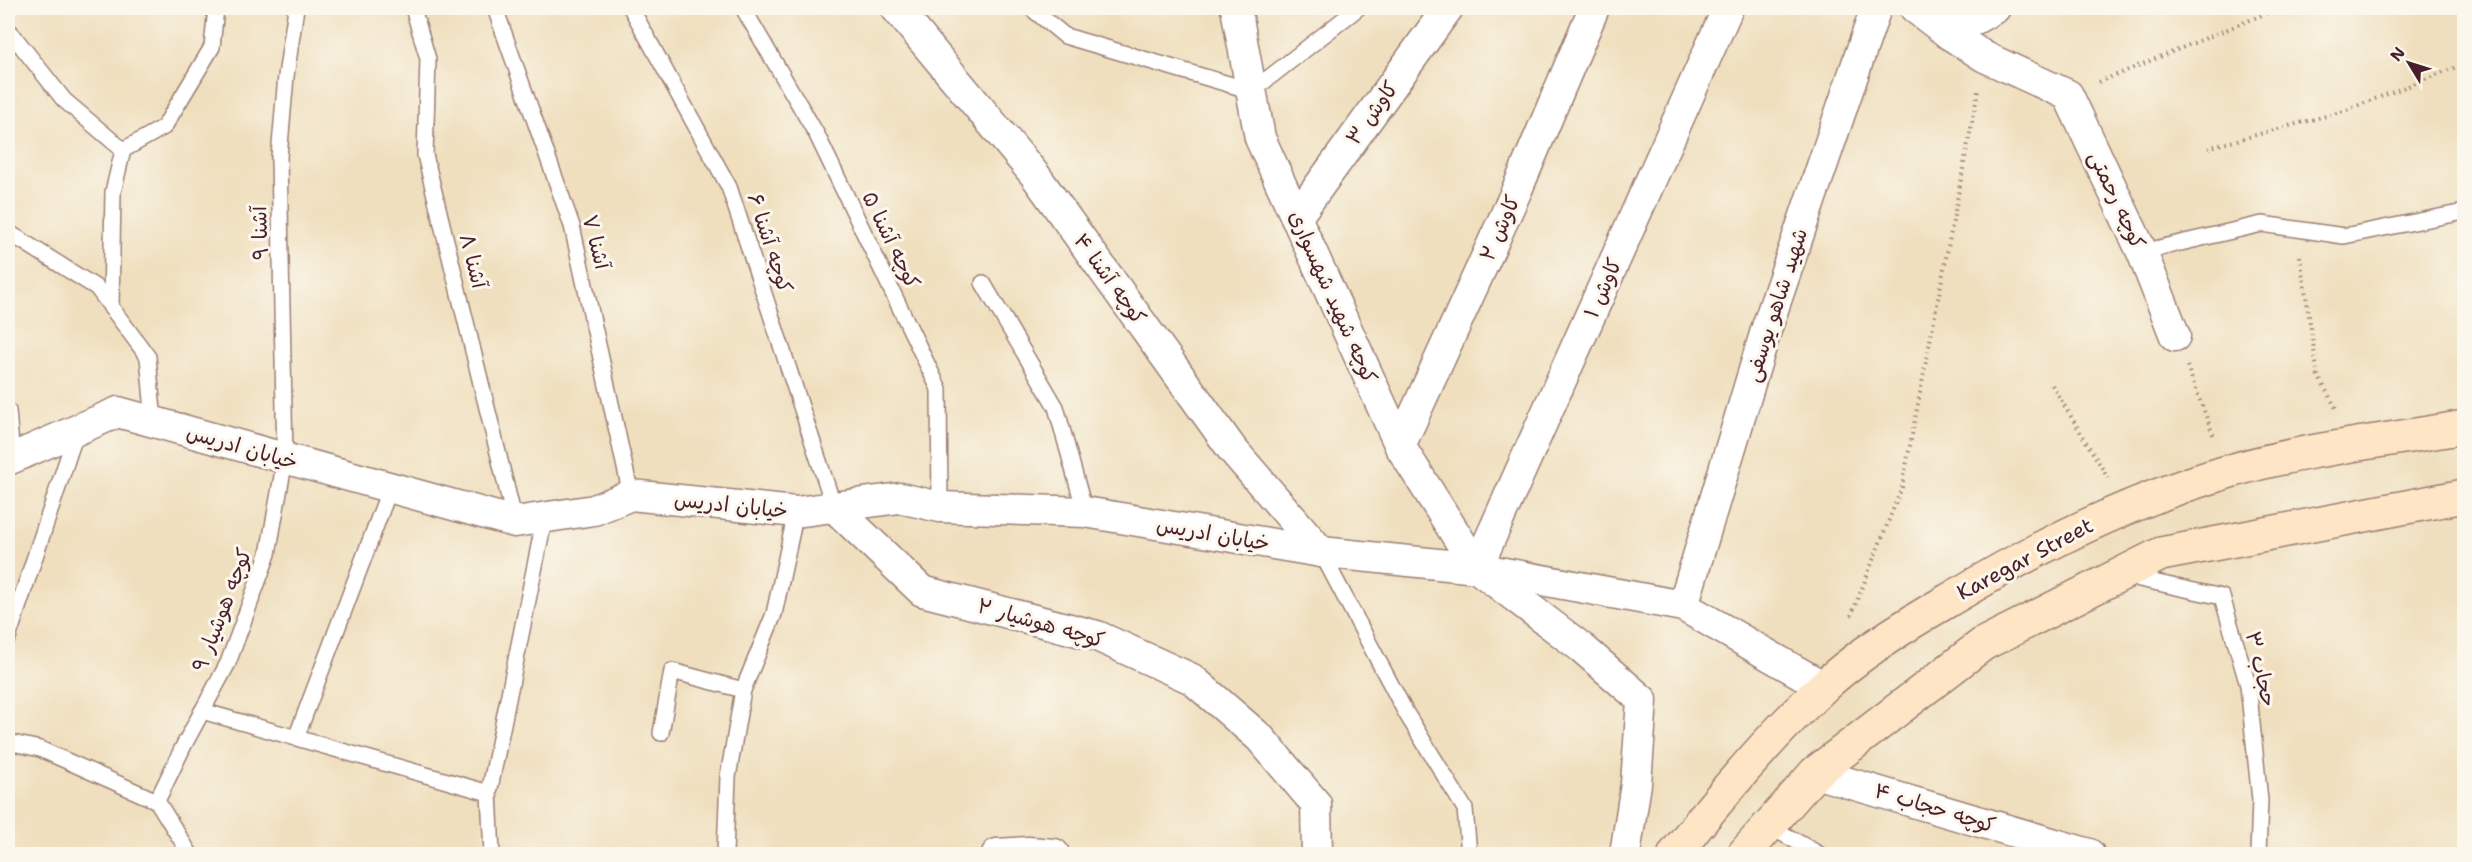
<svg xmlns="http://www.w3.org/2000/svg" width="2472" height="862" font-family="'Shantell Sans','Playpen Sans Arabic',sans-serif">
	<style>
		.lines { fill: none; stroke-linecap: round; stroke-linejoin: round }
		.lane-casing { stroke: #9c7f74; stroke-width: 18 }
		.street-casing { stroke: #9c7f74; stroke-width: 33 }
		.secondary-casing { stroke: #9c7f74; stroke-width: 36 }
		.path { stroke: #9c7f74; stroke-width: 4; stroke-dasharray: 1.5 4.5; stroke-linecap: butt }
		.lane { stroke: #fff; stroke-width: 15 }
		.street { stroke: #fff; stroke-width: 30 }
		.secondary { stroke: #fee5c5; stroke-width: 33 }
		.labels { text-anchor: middle; stroke-width: 6; stroke-linejoin: round; paint-order: stroke }
		.street-label { font-size: 21px; fill: #4a1f2b; stroke: #fbf7ec }
	</style>
	<rect width="100%" height="100%" fill="#fbf7ec"/>
	<filter id="ink" filterUnits="userSpaceOnUse"><feTurbulence type="fractalNoise" baseFrequency=".0167" numOctaves="2"/><feDisplacementMap in="SourceGraphic" scale="12" xChannelSelector="R" yChannelSelector="G"/><feConvolveMatrix kernelMatrix="1 2 1 2 8 2 1 2 1" color-interpolation-filters="sRGB"/></filter>
	<filter id="wash" filterUnits="userSpaceOnUse"><feTurbulence type="fractalNoise" baseFrequency=".008" numOctaves="4" result="noise"/><feDisplacementMap in="SourceGraphic" scale="24" xChannelSelector="R" yChannelSelector="G"/><feGaussianBlur stdDeviation="1.35" result="paint"/><feColorMatrix in="noise" values="0 0 0 0 0 0 0 0 0 0 0 0 0 0 0 0 0 1.4 0 .05"/><feComposite in="paint" operator="in"/></filter>
	<g filter="url(#wash)">
		<rect width="100%" height="100%" fill="#efdfbe"/>
	</g>
	<g filter="url(#ink)">
		<g class="lines">
			<defs>
				<g id="lane">
					<path d="M413,8L428,59L425,155L515,522"/>
					<path d="M495,8L572,226L631,495"/>
					<path d="M631,8L729,187L834,507"/>
					<path d="M743,8L817,135L939,389L940,507"/>
					<path d="M1031,8L1065,36L1252,91L1358,8"/>
					<path d="M8,29L64,100L123,150L113,192L111,308"/>
					<path d="M123,150L164,127L212,47L216,8"/>
					<path d="M8,232L97,288L148,357L154,422"/>
					<path d="M2142,252L2262,224L2344,236L2464,212"/>
					<path d="M983,283L1056,407L1085,512"/>
					<path d="M8,411L12,458"/>
					<path d="M1321,552L1406,713L1465,809L1469,854"/>
					<path d="M2126,576L2222,597L2248,685L2260,800L2258,854"/>
					<path d="M8,638L77,430"/>
					<path d="M202,711L489,793"/>
					<path d="M661,733L672,671L743,690"/>
					<path d="M296,738L390,488"/>
					<path d="M8,742L40,749L157,801L190,854"/>
					<path d="M157,801L184,745L228,663L268,554L285,459L279,157L286,76L296,8"/>
					<path d="M1767,825L1819,854"/>
					<path d="M492,854L489,793L545,516"/>
					<path d="M725,854L728,777L743,690L774,614L796,512"/>
				</g>
				<g id="street">
					<path d="M896,8L1035,175L1232,449L1321,552"/>
					<path d="M1236,8L1260,138L1400,446L1477,568L1582,648L1642,700L1636,784L1625,854"/>
					<path d="M1915,8L1949,34L1985,57L2068,95L2142,252L2175,336"/>
					<path d="M1949,34L1995,8"/>
					<path d="M1296,218L1448,8"/>
					<path d="M1400,446L1516,192L1594,8"/>
					<path d="M8,460L118,412L515,522L594,510L631,495L796,512L900,498L940,507L1085,512L1321,552L1477,568L1683,606L1824,687"/>
					<path d="M834,507L922,591L1097,636L1192,679L1260,738L1316,804L1317,854"/>
					<path d="M1477,568L1728,8"/>
					<path d="M1683,606L1767,327L1876,8"/>
					<path d="M1815,773L2089,854"/>
					<path d="M997,854L1028,852L1054,854"/>
				</g>
				<g id="secondary">
					<path d="M1675,854C1719,797 1770,737 1823,687C1858,654 1907,624 1949,600C2036,547 2128,501 2227,472C2304,449 2385,441 2464,427"/>
					<path d="M1744,854L1815,773L1983,644L2161,554L2464,496"/>
				</g>
			</defs>
			<use href="#lane" class="lane-casing"/>
			<use href="#street" class="street-casing"/>
			<use href="#secondary" class="secondary-casing"/>
			<g class="path">
				<path d="M2099,82L2279,8"/>
				<path d="M2208,148L2344,111L2464,64"/>
				<path d="M2300,256L2318,376L2337,410"/>
				<path d="M2187,366L2214,437"/>
				<path d="M2052,385L2108,478"/>
				<path d="M1851,616L1902,487L1978,91"/>
			</g>
			<use href="#lane" class="lane"/>
			<use href="#street" class="street"/>
			<use href="#secondary" class="secondary"/>
		</g>
	</g>
	<g class="labels">
		<g class="street-label">
			<text transform="translate(1372 113) rotate(-54)" y="7">کاوش ۳</text>
			<text transform="translate(2117 200) rotate(65)" y="7">کوچه رحمتی</text>
			<text transform="translate(1500 228) rotate(-66)" y="7">کاوش ۲</text>
			<text transform="translate(260 233) rotate(-92)" y="7">آشنا ۹</text>
			<text transform="translate(891 240) rotate(64)" y="7">کوچه آشنا ۵</text>
			<text transform="translate(596 242) rotate(76)" y="7">آشنا ۷</text>
			<text transform="translate(770 243) rotate(72)" y="7">کوچه آشنا ۶</text>
			<text transform="translate(473 261) rotate(76)" y="7">آشنا ۸</text>
			<text transform="translate(1110 279) rotate(54)" y="7">کوچه آشنا ۴</text>
			<text transform="translate(1603 288) rotate(-66)" y="7">کاوش ۱</text>
			<text transform="translate(1333 297) rotate(66)" y="7">کوچه شهید شهسواری</text>
			<text transform="translate(1776 305) rotate(-72)" y="7">شهید شاهو یوسفی</text>
			<text transform="translate(242 447) rotate(16)" y="7">خیابان ادریس</text>
			<text transform="translate(731 505) rotate(6)" y="7">خیابان ادریس</text>
			<text transform="translate(1213 534) rotate(10)" y="7">خیابان ادریس</text>
			<text transform="translate(2025 559) rotate(-28)" y="7">Karegar Street</text>
			<text transform="translate(222 610) rotate(-69)" y="7">کوچه هوشیار ۹</text>
			<text transform="translate(1041 623) rotate(16)" y="7">کوچه هوشیار ۲</text>
			<text transform="translate(2261 669) rotate(77)" y="7">حجاب ۳</text>
			<text transform="translate(1935 808) rotate(17)" y="7">کوچه حجاب ۴</text>
		</g>
	</g>
	<rect width="2472" height="862" fill="none" stroke="#fbf7ec" stroke-width="30"/>
	<g transform="translate(2409 63) rotate(308)" stroke="#fbf7ec" stroke-width="4.5" paint-order="stroke">
	<path d="M0-4.5L10 22L0 15L-10 22Z" fill="#4a1f2b"/>
	<text y="-9" font-size="16" font-weight="bold" text-anchor="middle" fill="#4a1f2b">N</text>
	</g>
</svg>
